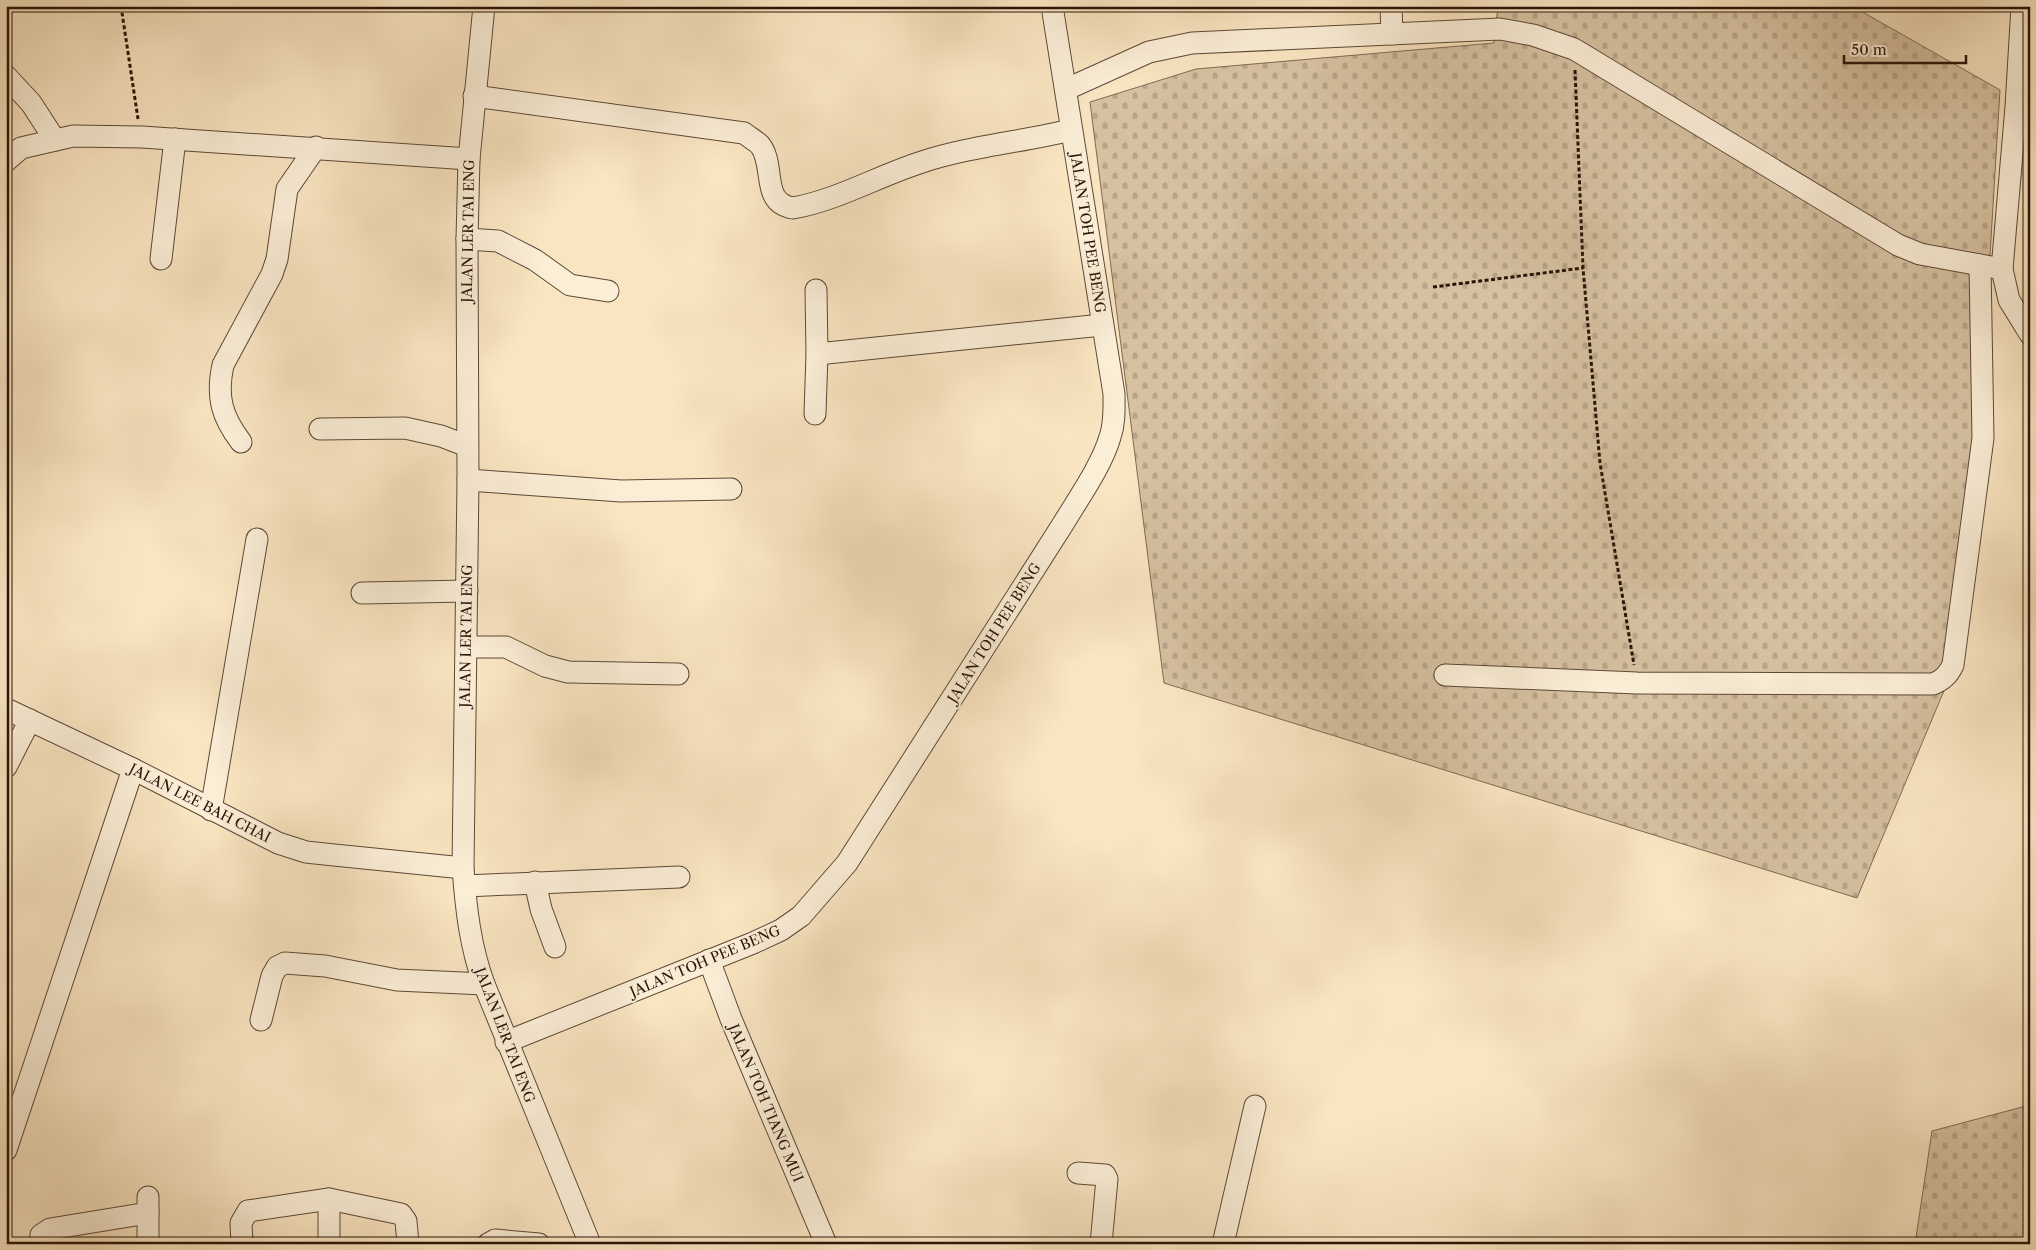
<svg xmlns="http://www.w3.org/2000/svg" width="2036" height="1250" font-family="'Libre Caslon Text',serif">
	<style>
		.cemetery { fill: url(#cemetery-stones); stroke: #806a54 }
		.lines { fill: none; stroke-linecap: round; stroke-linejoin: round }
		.minor-casing { stroke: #5e4836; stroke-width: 23 }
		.path { stroke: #2b1407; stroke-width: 3; stroke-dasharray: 4 2.5; stroke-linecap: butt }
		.minor { stroke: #fbeed7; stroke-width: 21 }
		.labels { text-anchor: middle; stroke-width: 4; stroke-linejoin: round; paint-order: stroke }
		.street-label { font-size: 14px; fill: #2b1407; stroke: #fbeed7 }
	</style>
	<defs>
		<pattern id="cemetery-stones" width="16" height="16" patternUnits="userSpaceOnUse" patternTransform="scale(1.25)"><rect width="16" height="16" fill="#d6c1a1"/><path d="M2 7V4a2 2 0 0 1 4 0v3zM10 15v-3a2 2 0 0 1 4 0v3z" fill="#b8a589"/></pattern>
	</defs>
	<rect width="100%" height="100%" fill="#f9e5c1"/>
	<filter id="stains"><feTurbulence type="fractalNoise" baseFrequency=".004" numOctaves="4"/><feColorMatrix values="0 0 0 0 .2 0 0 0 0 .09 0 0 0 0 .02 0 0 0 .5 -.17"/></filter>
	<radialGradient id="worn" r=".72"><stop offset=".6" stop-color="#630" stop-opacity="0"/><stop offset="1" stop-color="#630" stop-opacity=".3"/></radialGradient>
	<g class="cemetery">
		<path d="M1498,6H1852L2000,90L1967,636L1857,898L1164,683L1090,102L1196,69L1494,43Z"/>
		<path d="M2030,1105V1244H1915L1932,1131Z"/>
	</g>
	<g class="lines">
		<defs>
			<g id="minor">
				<path d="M484,6L469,159L467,239L468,480L463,868C466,908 470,946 484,984L590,1244"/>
				<path d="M1391,6L1392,34"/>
				<path d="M2022,6L2016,107L2002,269L2009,300L2030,334"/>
				<path d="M6,76L31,103L55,140"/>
				<path d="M1067,89L1149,52L1192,43L1500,29L1533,35L1574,49L1898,245L1920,254L2002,269"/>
				<path d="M474,96L744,133C749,137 756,141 760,145C776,165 760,203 793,208C838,200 878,176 922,162C971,146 1022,142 1071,130"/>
				<path d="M6,161L21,148L73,136L142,137L469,159"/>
				<path d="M467,239L498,241L535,260L570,285L608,291"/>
				<path d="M161,259L175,139"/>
				<path d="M816,290L817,354L1102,325"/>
				<path d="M815,414L817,354"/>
				<path d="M320,429L405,428L441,436L467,446"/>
				<path d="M241,442C222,417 216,397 223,365L272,274L277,259L287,189L316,147"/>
				<path d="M468,480L621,491L731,489"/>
				<path d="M362,593L467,591"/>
				<path d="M467,647H506L545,666L568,672L678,674"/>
				<path d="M1445,675L1637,683L1933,684C1943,680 1948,675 1953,665L1983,438L1980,265"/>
				<path d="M6,709L133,769L278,843L306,852L334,855L463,868"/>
				<path d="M6,767L30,720"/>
				<path d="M211,810L257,539"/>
				<path d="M535,882L541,909L555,947"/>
				<path d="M465,886L679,877"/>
				<path d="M709,960L731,1019L826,1244"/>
				<path d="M261,1020L272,976L277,967L285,963L325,966L397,980L484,984"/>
				<path d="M506,1042L753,943L781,930L801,916L847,863L1063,524C1078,499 1102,465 1110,437C1115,423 1114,409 1114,394L1052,6"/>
				<path d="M6,1150L133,769"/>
				<path d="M1078,1173L1105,1175L1107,1179L1101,1244"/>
				<path d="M41,1244V1235L50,1229L148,1213"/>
				<path d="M148,1244V1197"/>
				<path d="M242,1244L241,1223L248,1211L329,1199L401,1214L406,1221L408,1244"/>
				<path d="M329,1244V1199"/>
				<path d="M488,1244L495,1240L539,1244"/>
				<path d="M1223,1244L1255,1106"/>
			</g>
		</defs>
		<use href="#minor" class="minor-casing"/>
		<g class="path">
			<path d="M121,6L138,119"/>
			<path d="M1575,70L1583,268L1600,463L1634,665"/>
			<path d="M1433,287L1583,268"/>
		</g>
		<use href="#minor" class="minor"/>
	</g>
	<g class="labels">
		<g class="street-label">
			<text transform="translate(468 231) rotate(-89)" y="5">JALAN LER TAI ENG</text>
			<text transform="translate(1088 233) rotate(81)" y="5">JALAN TOH PEE BENG</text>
			<text transform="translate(994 633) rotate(-58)" y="5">JALAN TOH PEE BENG</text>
			<text transform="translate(466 636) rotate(-89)" y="5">JALAN LER TAI ENG</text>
			<text transform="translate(200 803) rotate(27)" y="5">JALAN LEE BAH CHAI</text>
			<text transform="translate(705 961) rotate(-23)" y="5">JALAN TOH PEE BENG</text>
			<text transform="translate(505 1035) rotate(69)" y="5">JALAN LER TAI ENG</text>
			<text transform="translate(766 1103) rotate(67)" y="5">JALAN TOH TIANG MUI</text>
		</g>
	</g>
	<rect width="2036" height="1250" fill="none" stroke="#f9e5c1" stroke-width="25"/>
	<rect x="8" y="8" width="2021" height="1235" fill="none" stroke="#2b1407" stroke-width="2.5"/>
	<rect x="12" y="12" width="2011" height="1225" fill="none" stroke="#2b1407"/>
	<path d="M1844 55v8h122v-8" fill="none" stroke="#2b1407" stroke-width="2.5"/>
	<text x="1851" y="55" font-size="15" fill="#2b1407" stroke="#fbeed7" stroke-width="4" paint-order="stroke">50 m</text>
	<rect width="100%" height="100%" filter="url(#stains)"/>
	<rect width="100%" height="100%" fill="url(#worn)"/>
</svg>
